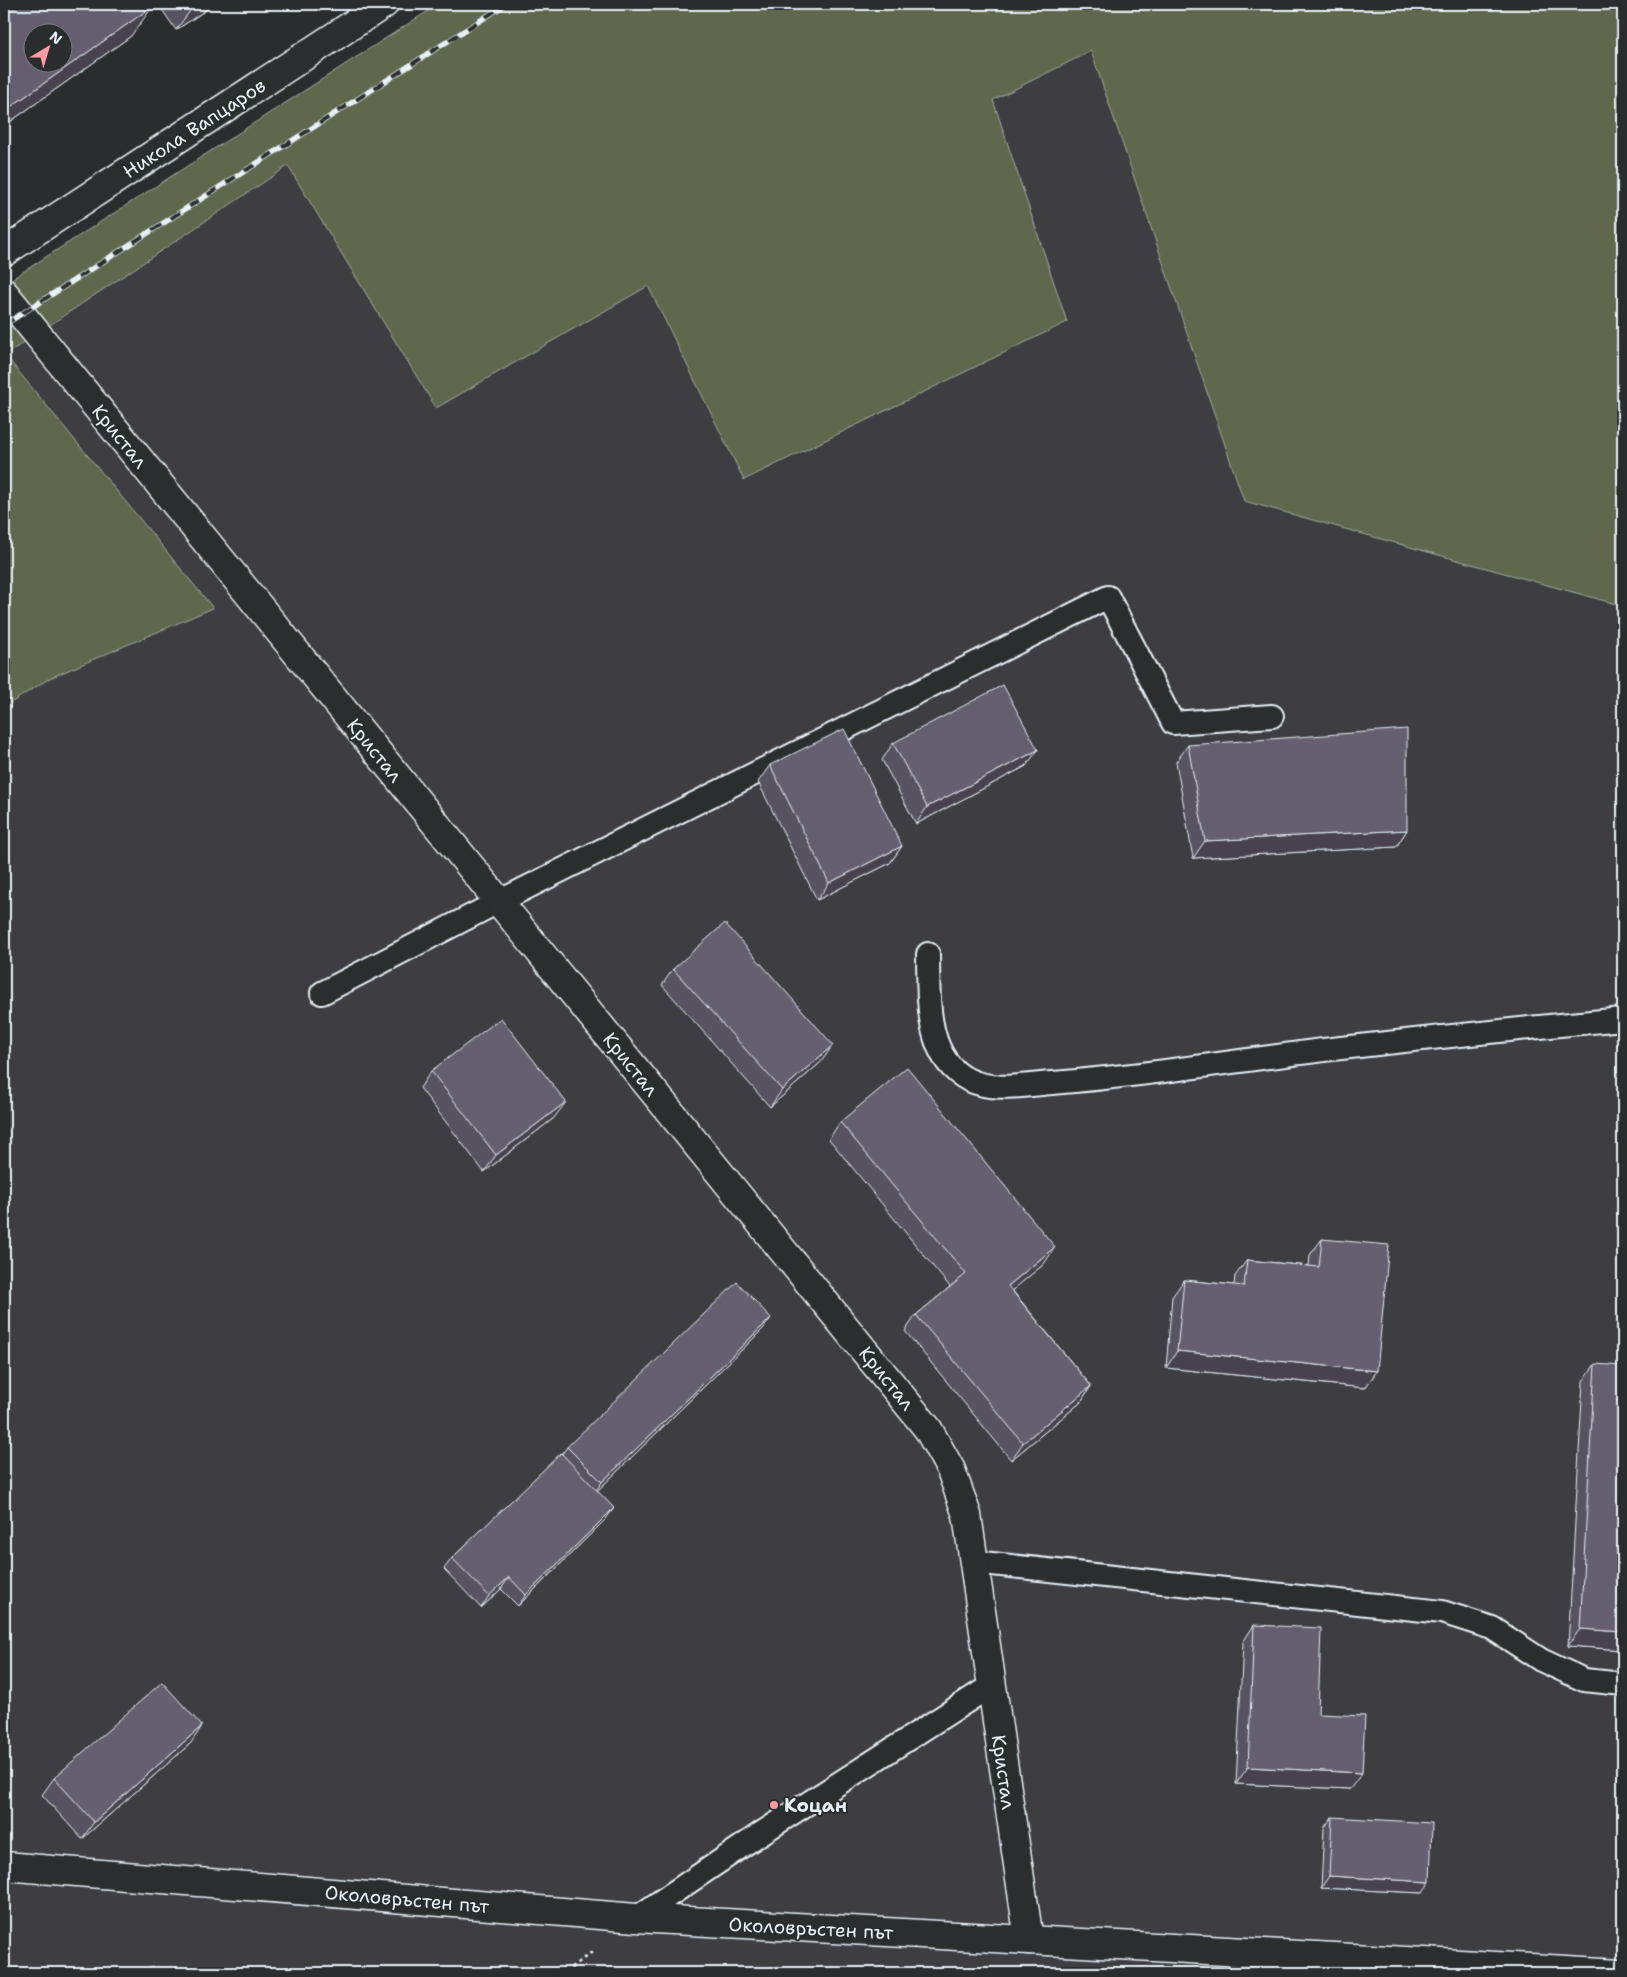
<svg xmlns="http://www.w3.org/2000/svg" width="1627" height="1977" font-family="'Shantell Sans',sans-serif">
	<style>
		.built { fill: #3c3c42 }
		.green { fill: #5e674d; stroke: #a3aca2 }
		.lines { fill: none; stroke-linecap: round; stroke-linejoin: round }
		.service-casing { stroke: #e8f1f8; stroke-width: 26 }
		.minor-casing { stroke: #e8f1f8; stroke-width: 31 }
		.tertiary-casing { stroke: #e8f1f8; stroke-width: 31 }
		.path { stroke: #e8f1f8; stroke-width: 3; stroke-dasharray: 4 4; stroke-linecap: butt }
		.service { stroke: #2a2d2e; stroke-width: 22 }
		.minor { stroke: #2a2d2e; stroke-width: 28 }
		.tertiary { stroke: #2a2d2e; stroke-width: 28 }
		.rail-casing { stroke: #e8f1f8; stroke-width: 5.5 }
		.rail { stroke: #2a2d2e; stroke-width: 4; stroke-dasharray: 11; stroke-linecap: butt }
		.wall { fill: #585260; stroke: #e8f1f8 }
		.shaded-wall { fill: #47424e; stroke: #e8f1f8 }
		.building { fill: #665f70; stroke: #e8f1f8; fill-rule: evenodd }
		.poi-dot { fill: #ff9aa2; stroke: #2a2d2e; stroke-width: 2 }
		.labels { text-anchor: middle; stroke-width: 4; stroke-linejoin: round; paint-order: stroke }
		.street-label { font-size: 19px; fill: #e8f1f8; stroke: #2a2d2e }
		.poi-label { font-size: 19px; font-weight: bold; fill: #e8f1f8; stroke: #2a2d2e; text-anchor: start }
	</style>
	<rect width="100%" height="100%" fill="#2a2d2e"/>
	<filter id="ink" filterUnits="userSpaceOnUse"><feTurbulence type="fractalNoise" baseFrequency=".02" numOctaves="2"/><feDisplacementMap in="SourceGraphic" scale="10" xChannelSelector="R" yChannelSelector="G"/><feConvolveMatrix kernelMatrix="1 2 1 2 8 2 1 2 1" color-interpolation-filters="sRGB"/></filter>
	<g filter="url(#ink)">
		<path class="built" d="M1091,51L1244,501L1623,606V1973H4V707L50,678L212,608L5,355L289,166L436,407L648,286L744,480L1067,322L993,100Z"/>
		<path class="green" d="M439,4H1623V606L1244,501L1091,51L993,100L1067,322L744,480L648,286L436,408L288,166L5,355L213,608L50,678L4,707V284Z"/>
		<g class="lines">
			<defs>
				<g id="service">
					<path d="M928,954C929,996 924,1058 969,1080C994,1092 1026,1085 1052,1083C1146,1076 1239,1060 1332,1049C1429,1038 1526,1028 1623,1019"/>
					<path d="M322,993L498,902L1108,597L1173,723L1272,716"/>
					<path d="M973,1562L1442,1612L1492,1628L1541,1660L1584,1680L1623,1684"/>
					<path d="M636,1918L760,1834L992,1685"/>
				</g>
				<g id="minor">
					<path d="M4,252L384,4"/>
					<path d="M4,293L928,1429L951,1470L967,1515L1029,1940"/>
				</g>
				<path id="tertiary" d="M4,1866L636,1918L1620,1973"/>
			</defs>
			<use href="#service" class="service-casing"/>
			<use href="#minor" class="minor-casing"/>
			<use href="#tertiary" class="tertiary-casing"/>
			<path class="path" d="M564,1973L596,1949"/>
			<use href="#service" class="service"/>
			<use href="#minor" class="minor"/>
			<use href="#tertiary" class="tertiary"/>
			<defs>
				<path id="rail" d="M4,325L506,4"/>
			</defs>
			<use href="#rail" class="rail-casing"/>
			<use href="#rail" class="rail"/>
		</g>
		<g class="wall">
			<path d="M158,4H215L176,30Z"/>
			<path d="M4,15L131,36L4,126Z"/>
			<path d="M893,743L1026,766L916,824L882,760Z"/>
			<path d="M1188,745L1407,830L1396,847L1193,858L1176,762Z"/>
			<path d="M770,765L902,846L890,863L817,900L758,782Z"/>
			<path d="M673,969L821,1062L770,1107L662,985Z"/>
			<path d="M431,1071L554,1118L484,1172L420,1088Z"/>
			<path d="M840,1122L1044,1264L1012,1290L1091,1386L1080,1403L1011,1460L905,1331L916,1315L950,1287L829,1139Z"/>
			<path d="M1322,1239L1377,1371L1365,1388L1166,1368L1172,1297L1184,1280L1234,1285L1235,1276L1247,1260L1309,1266L1310,1255Z"/>
			<path d="M763,1329L597,1491L606,1519L518,1606L501,1589L481,1608L444,1569L452,1558L562,1454L567,1447Z"/>
			<path d="M1595,1364L1623,1650L1568,1646L1583,1381Z"/>
			<path d="M1254,1625L1318,1714L1350,1789L1236,1784L1243,1642Z"/>
			<path d="M191,1743L82,1839L42,1795L54,1778Z"/>
			<path d="M1332,1817L1422,1893L1321,1888L1324,1828Z"/>
		</g>
		<g class="shaded-wall">
			<path d="M195,4H215L176,30Z"/>
			<path d="M153,6L131,36L4,126V115L9,108Z"/>
			<path d="M1038,750L1026,766L916,824L927,807Z"/>
			<path d="M1407,830L1396,847L1193,858L1205,841Z"/>
			<path d="M902,846L890,863L817,900L829,883Z"/>
			<path d="M833,1045L821,1062L770,1107L782,1090Z"/>
			<path d="M566,1102L554,1118L484,1172L496,1155Z"/>
			<path d="M1055,1247L1044,1264L997,1303L1008,1286Z"/>
			<path d="M771,1318L763,1329L594,1494L602,1482Z"/>
			<path d="M1177,1351L1377,1371L1365,1388L1166,1368Z"/>
			<path d="M1091,1386L1080,1403L1011,1460L1023,1443Z"/>
			<path d="M614,1508L606,1519L518,1606L526,1595Z"/>
			<path d="M509,1577L501,1589L481,1608L489,1596Z"/>
			<path d="M1580,1629L1623,1632V1650L1568,1646Z"/>
			<path d="M202,1726L191,1743L82,1839L94,1822Z"/>
			<path d="M1248,1767L1362,1773L1350,1789L1236,1784Z"/>
			<path d="M1329,1876L1430,1882L1422,1893L1321,1888Z"/>
		</g>
		<g class="building">
			<path d="M20,4H151L153,6L9,108L4,100V15ZM32,32H62V62H32Z"/>
			<path d="M1003,685L1038,750L927,807L893,743Z"/>
			<path d="M844,729L902,846L829,883L770,765Z"/>
			<path d="M1407,729V830L1205,841L1188,745Z"/>
			<path d="M725,923L833,1045L782,1090L673,969Z"/>
			<path d="M501,1018L566,1102L496,1155L431,1071Z"/>
			<path d="M907,1067L1055,1247L1008,1286L1091,1386L1023,1443L916,1315L966,1274L840,1122Z"/>
			<path d="M1322,1239L1389,1245L1377,1371L1177,1351L1184,1280L1244,1286L1247,1260L1319,1267Z"/>
			<path d="M737,1282L771,1318L602,1482L567,1447Z"/>
			<path d="M1595,1364L1623,1366V1632L1580,1629Z"/>
			<path d="M561,1453L614,1508L526,1595L509,1577L489,1596L452,1558Z"/>
			<path d="M1254,1625L1321,1628L1318,1714L1365,1716L1362,1773L1248,1767Z"/>
			<path d="M162,1682L202,1726L94,1822L54,1778Z"/>
			<path d="M1332,1817L1432,1823L1430,1882L1329,1876Z"/>
			<path d="M152,1966L157,1973H141Z"/>
		</g>
	</g>
	<circle class="poi-dot" cx="774" cy="1805" r="5"/>
	<g class="labels">
		<g class="street-label">
			<text transform="translate(194 128) rotate(-33)" y="7">Никола Вапцаров</text>
			<text transform="translate(120 436) rotate(51)" y="7">Кристал</text>
			<text transform="translate(375 750) rotate(51)" y="7">Кристал</text>
			<text transform="translate(631 1064) rotate(51)" y="7">Кристал</text>
			<text transform="translate(887 1378) rotate(51)" y="7">Кристал</text>
			<text transform="translate(1004 1772) rotate(82)" y="7">Кристал</text>
			<text transform="translate(407 1899) rotate(5)" y="7">Околовръстен път</text>
			<text transform="translate(811 1928) rotate(3)" y="7">Околовръстен път</text>
		</g>
		<g class="poi-label">
			<text x="784" y="1812">Коцан</text>
		</g>
	</g>
	<rect width="1627" height="1977" fill="none" stroke="#2a2d2e" stroke-width="20"/>
	<rect x="10" y="10" width="1607" height="1957" fill="none" stroke="#e8f1f8" stroke-width="2" filter="url(#ink)"/>
	<g transform="translate(48 48) rotate(38)"><circle r="24" fill="#2a2d2e" stroke="#767b7f"/>
	<path d="M0-4L9 19L0 12L-9 19Z" fill="#ff9aa2"/>
	<text y="-8" font-size="14" font-weight="bold" text-anchor="middle" fill="#e8f1f8">N</text>
	</g>
</svg>
